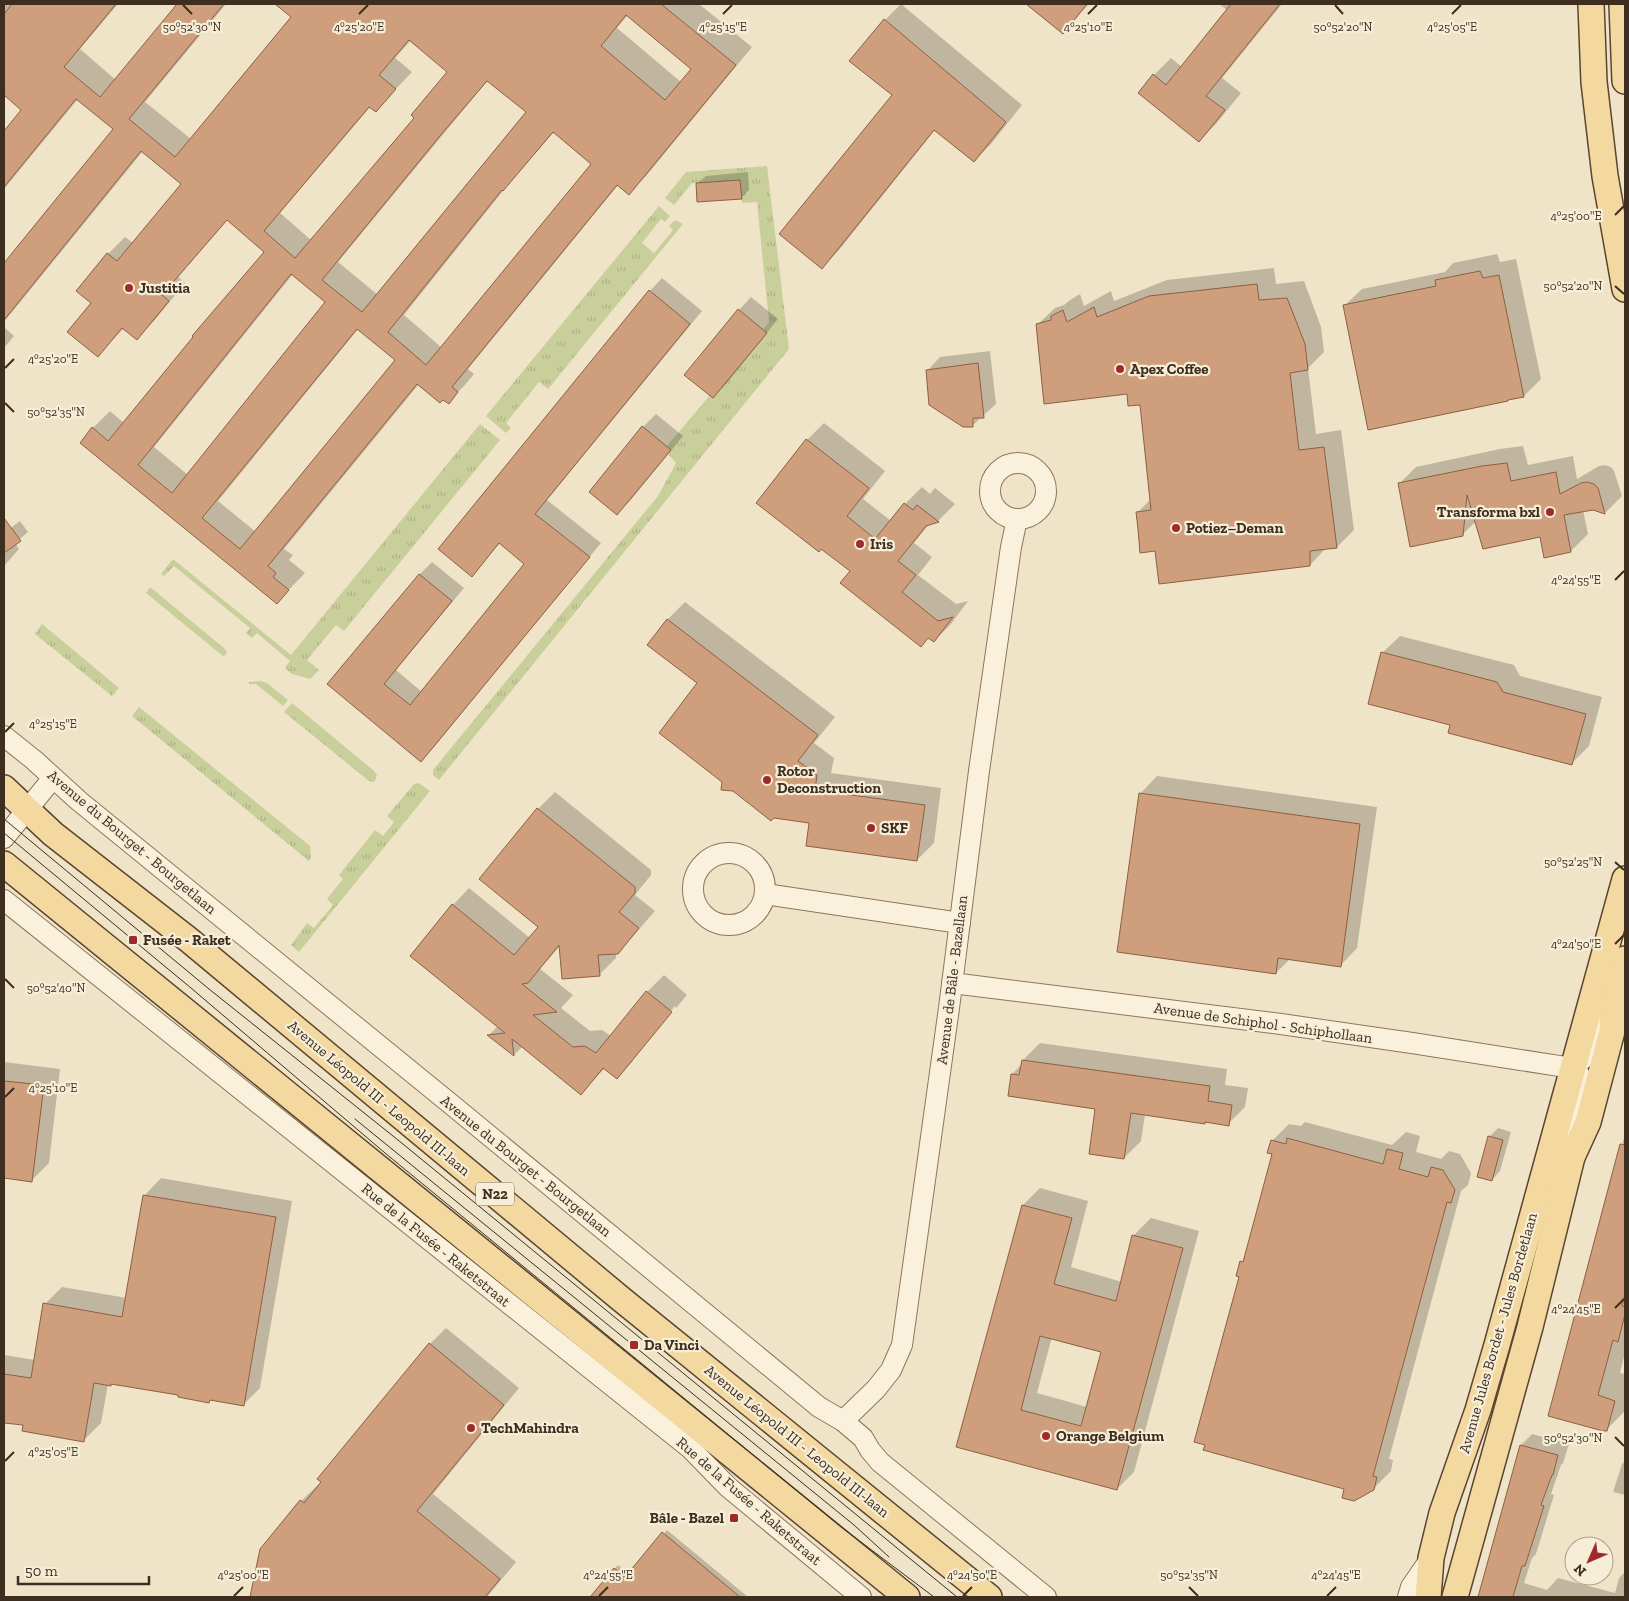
<svg xmlns="http://www.w3.org/2000/svg" width="1629" height="1601" font-family="'Zilla Slab',serif">
	<style>
		.grass { fill: url(#grass-tufts) }
		.shadow { fill: #0003; fill-rule: evenodd }
		.building { fill: #cf9f7d; stroke: #8d5f41; fill-rule: evenodd }
		.lines { fill: none; stroke-linecap: round; stroke-linejoin: round }
		.minor-casing { stroke: #8d765c; stroke-width: 22 }
		.major-casing { stroke: #5b4430; stroke-width: 28 }
		.minor { stroke: #faf1dc; stroke-width: 20 }
		.major { stroke: #f3d9a0; stroke-width: 25 }
		.tram { stroke: #3d2e20; stroke-width: 1 }
		.ticks { fill: none; stroke: #3d2e20; stroke-width: 2 }
		.poi-dot { fill: #9e2a2b; stroke: #f7eed8; stroke-width: 2 }
		.labels { text-anchor: middle; stroke-width: 4.5; stroke-linejoin: round; paint-order: stroke }
		.shield { fill: #f7eed8; stroke: #756857; stroke-width: 1 }
		.shield-label { font-size: 14px; font-weight: bold; fill: #3d2e20 }
		.poi-label { font-size: 15px; font-weight: bold; fill: #3d2e20; stroke: #f7eed8; text-anchor: start }
		.street-label { font-size: 15px; fill: #3d2e20; stroke: #f7eed8 }
		.ticks-label { font-size: 12px; text-anchor: middle; fill: #3d2e20; stroke: #f7eed8; stroke-width: 4.5; stroke-linejoin: round; paint-order: stroke }
	</style>
	<defs>
		<pattern id="grass-tufts" width="24" height="20" patternUnits="userSpaceOnUse" patternTransform="scale(1.25)"><rect width="24" height="20" fill="#c9cf9b"/><path d="M3 7l-1-3M5 7V3M7 7l1-3M15 17l-1-3M17 17v-4M19 17l1-3" fill="none" stroke="#aeb285"/></pattern>
	</defs>
	<rect width="100%" height="100%" fill="#f0e4c8"/>
	<g class="grass">
		<path d="M767,166L789,349L439,780L433,775V770L658,496L676,463L668,454L671,450L667,446L710,395L713,398L766,333L763,330L769,322L757,202L742,203L740,180L692,183L674,205L665,198L686,172Z"/>
		<path d="M659,206L670,216L665,222L661,219L642,243L654,253L673,230L669,226L675,220L683,224L548,389L539,382L506,423L511,428L506,433L486,416Z"/>
		<path d="M480,424L500,440L344,631L336,625L307,660L319,670L310,679L292,674L285,668L290,661L257,633L252,638L246,633L250,628L174,566L164,576L161,574L173,559L291,655Z"/>
		<path d="M150,587L224,648L227,652L224,657L146,593Z"/>
		<path d="M42,624L119,688L112,696L35,634Z"/>
		<path d="M261,681L267,683L288,700L283,706L256,684H249V682Z"/>
		<path d="M292,703L373,770L377,775L375,781L373,782L369,781L284,712Z"/>
		<path d="M139,707L310,846L311,858L309,861L132,716Z"/>
		<path d="M417,783L420,784L430,791L299,952L291,945L307,923L314,928L333,905L327,899L343,879L339,875L375,830L383,836L394,822L387,816L414,784Z"/>
	</g>
	<g class="shadow">
		<path d="M4,4H118L80,49L116,80L179,4H226L145,102L191,139L292,16L277,4H699L752,47L646,176L629,193L619,184L468,369L474,374L465,385L448,402L419,384L284,549L293,555L289,560L305,573L277,602L93,428L110,411L124,423L266,252L228,219L178,277L185,283L154,321L137,338L124,328L98,355L92,303L78,291L108,254L125,237L133,243L183,184L143,151L4,322V265L115,129L78,99L4,189V133L23,110L4,93ZM628,15L693,68L681,82L617,28ZM411,40L449,72L416,118L311,240L280,213L371,106L376,110L412,72L395,58ZM488,80L527,112L378,295L338,262ZM554,132L593,164L442,348L404,315L510,182ZM293,274L327,302L188,475L154,447ZM359,328L397,360L256,532L218,501Z"/>
		<path d="M901,4L1022,105L991,144L974,161L935,130L839,250L822,267L894,95L885,20Z"/>
		<path d="M1028,4H1089L1063,32Z"/>
		<path d="M1219,4H1282L1222,78L1241,93L1216,124L1199,141L1154,75L1171,58L1182,67L1227,10Z"/>
		<path d="M748,172L749,190L741,198L697,184L706,176Z"/>
		<path d="M1497,254L1500,262L1516,259L1541,379L1524,396L1344,306L1362,289L1445,272L1453,263Z"/>
		<path d="M1274,268L1276,284L1304,281L1321,327L1324,352L1308,368L1316,434L1341,430L1354,530L1337,547L1326,548L1310,565L1157,550L1138,512L1151,499L1141,403L1037,325L1055,308L1064,305L1070,300L1080,294L1084,306L1111,291L1114,301L1167,280Z"/>
		<path d="M662,278L702,311L547,500L601,543L434,747L421,760L329,683L419,575L432,562L464,588L396,670L422,692L526,564L500,543L471,575L650,291Z"/>
		<path d="M751,297L778,319L726,384L713,397L739,310Z"/>
		<path d="M4,327L14,336L4,348Z"/>
		<path d="M990,351L996,404L973,425L928,370L940,357Z"/>
		<path d="M656,414L683,436L630,501L617,513L591,491L643,427Z"/>
		<path d="M824,423L885,471L863,499L891,521L905,504L922,487L930,494L935,488L955,504L938,521L930,523L914,543L932,557L918,575L956,604L968,601L951,624L934,641L852,571L807,440Z"/>
		<path d="M1523,446L1528,465L1573,456L1577,479L1599,466L1604,465L1611,467L1614,471L1622,496L1605,513L1593,508L1583,510L1588,534L1571,551L1541,535L1476,521L1463,534L1399,484L1416,467L1500,449Z"/>
		<path d="M20,521L28,532L15,543L19,549L4,566V533Z"/>
		<path d="M685,602L835,717L814,743L834,758L831,773L941,788L934,843L917,860L810,822L723,782L699,683L649,645L668,619Z"/>
		<path d="M1400,636L1514,665L1520,676L1602,697L1589,746L1572,763L1451,724L1382,653Z"/>
		<path d="M1157,776L1377,807L1357,948L1340,966L1290,959L1276,973L1140,794Z"/>
		<path d="M555,792L651,870V875L635,895L655,911L634,935L616,952V958L600,974L560,946L540,969L573,995L561,1008L590,1031L602,1030L611,1036L647,992L664,975L687,995L676,1008L675,1006L630,1061H633L617,1077L605,1068L581,1094L523,1046L514,1055L489,1035L498,1026L453,905L469,888L530,938L539,926L481,879L538,809Z"/>
		<path d="M1040,1043L1227,1069L1225,1085L1248,1088L1245,1107L1228,1124L1145,1114L1141,1141L1124,1158L1097,1108L1012,1074L1022,1064L1023,1060Z"/>
		<path d="M4,1062L60,1069L49,1163L32,1180L4,1177Z"/>
		<path d="M1305,1122L1392,1145L1406,1132L1420,1136L1416,1152L1441,1159L1449,1151L1460,1154L1471,1173L1468,1185L1461,1191L1389,1459L1393,1460L1391,1471L1373,1489L1346,1488L1240,1276L1242,1262L1245,1258L1274,1153L1272,1141L1289,1124L1301,1126Z"/>
		<path d="M1498,1128L1511,1132L1500,1171L1492,1180L1489,1137Z"/>
		<path d="M1625,1134V1353L1620,1373L1625,1374V1411L1606,1430L1549,1415Z"/>
		<path d="M161,1178L292,1201L260,1388L243,1405L211,1399L209,1401L179,1394L112,1383L110,1385L108,1384L101,1423L84,1440L24,1424L4,1421V1355L35,1360L45,1304L62,1287L127,1298L144,1196Z"/>
		<path d="M1040,1188L1088,1201L1071,1267L1122,1282L1133,1236L1151,1218L1199,1231L1134,1472L1117,1489L958,1446L1023,1205ZM1052,1337L1102,1351L1087,1407L1037,1393Z"/>
		<path d="M446,1328L519,1388L433,1494L516,1562L487,1597H251L261,1549L301,1501L318,1485L319,1486L430,1344Z"/>
		<path d="M1532,1434L1569,1444L1563,1463L1561,1465L1551,1494L1554,1495L1536,1554L1532,1558L1524,1583L1547,1590L1558,1578L1615,1593L1619,1578L1625,1572V1597H1479L1521,1445Z"/>
		<path d="M1625,1461V1495L1613,1492L1622,1464Z"/>
		<path d="M667,1530L748,1597H591L618,1565L629,1574Z"/>
	</g>
	<g class="building">
		<path d="M12,4H116L64,67L100,97L177,4H224L129,119L175,157L291,17L275,4H661L736,65L629,195L617,185L452,387L458,392L449,404L443,400L440,403L417,384L268,566L276,573L273,577L289,590L277,604L80,443L92,427L108,441L193,337L192,336L264,252L227,220L162,295L169,301L137,340L122,328L98,357L67,332L91,303L76,291L107,253L117,261L181,184L141,151L4,320V263L113,129L76,99L4,187V131L21,110L4,95V14ZM626,15L691,69L665,100L601,46ZM409,40L447,72L411,115L414,118L295,258L264,231L369,107L376,112L396,89L379,75ZM487,81L526,112L362,312L322,280L439,137ZM553,132L591,164L426,365L388,332L502,190L503,191ZM291,274L325,302L172,493L138,465ZM357,329L395,360L240,549L202,518Z"/>
		<path d="M1026,4H1087L1063,34Z"/>
		<path d="M1231,4H1280L1206,96L1225,110L1199,142L1138,93L1153,74L1166,85Z"/>
		<path d="M884,19L1006,122L974,162L934,130L822,269L779,234L892,95L849,61Z"/>
		<path d="M740,180L742,199L697,202L696,183Z"/>
		<path d="M1480,271L1483,278L1499,275L1524,397L1508,400V401L1368,430L1343,305L1436,286L1435,280Z"/>
		<path d="M1257,284L1259,300L1287,298L1305,344L1308,370L1290,373L1299,450L1324,447L1337,548L1310,551V566L1159,584L1155,551L1140,553L1138,529L1136,512L1151,510L1140,405L1128,406L1127,394L1044,404L1036,324L1051,320V316L1063,310L1067,322L1094,307L1097,317L1149,296Z"/>
		<path d="M649,290L690,324L535,514L590,557L421,762L327,684L419,574L452,601L384,684L410,705L524,564L499,543L472,577L438,549Z"/>
		<path d="M738,309L767,333L713,398L684,375Z"/>
		<path d="M978,363L984,418H973V427H963L929,405L926,370Z"/>
		<path d="M642,426L671,450L617,515L589,492Z"/>
		<path d="M806,439L869,488L847,516L875,539L904,503L913,510L917,505L939,522L926,526L898,561L916,575L902,592L938,621L953,617L934,642L928,638L921,647L840,583L850,571L821,549L819,552L756,503Z"/>
		<path d="M1507,463L1511,481L1556,472L1560,494L1581,483L1587,482L1594,484L1598,488L1605,514L1593,510L1564,515L1571,552L1544,558L1540,537L1483,549L1467,495L1463,536L1410,547L1398,483L1482,466Z"/>
		<path d="M4,518L21,541L4,553Z"/>
		<path d="M667,619L818,735L798,761L817,775L815,790L925,805L917,861L806,846L809,823L774,818L771,821L733,791L721,790L722,782L659,733L697,683L647,645Z"/>
		<path d="M1381,652L1497,682L1503,692L1586,714L1572,765L1448,733L1450,725L1368,704Z"/>
		<path d="M1139,793L1360,824L1341,967L1278,958L1276,974L1117,952Z"/>
		<path d="M537,808L635,887V893L619,912L639,928L618,954L598,955L600,976L562,979L559,945L528,983L522,984L557,1012L533,1015L573,1047L585,1046L596,1053L646,991L672,1012L617,1079L603,1068L581,1095L512,1039L514,1056L487,1035L505,1033L410,956L452,904L514,955L538,927L479,879Z"/>
		<path d="M1022,1060L1210,1086L1208,1101L1232,1105L1229,1126L1205,1122V1124L1131,1113L1124,1159L1089,1154L1095,1109L1008,1096L1011,1074L1019,1075Z"/>
		<path d="M4,1081L44,1085L32,1182L4,1178Z"/>
		<path d="M1488,1136L1503,1140L1492,1181L1477,1177Z"/>
		<path d="M1287,1138L1383,1164L1387,1149L1403,1153L1399,1169L1428,1177L1431,1167L1443,1170L1455,1190L1451,1203L1447,1202L1373,1476L1377,1477L1374,1490L1354,1501L1342,1498L1344,1489L1203,1450L1205,1445L1194,1442L1239,1277L1236,1276L1240,1261L1243,1262L1272,1154L1267,1153L1271,1140L1286,1144Z"/>
		<path d="M1620,1144L1625,1145V1294L1622,1306L1625,1307V1314L1618,1342L1613,1340L1598,1395L1615,1401L1607,1431H1603L1548,1416Z"/>
		<path d="M143,1195L276,1217L244,1406L210,1400L209,1403L178,1397V1395L111,1384V1386L94,1383L84,1442L22,1431L23,1425L4,1423V1374L31,1378L43,1303L122,1317Z"/>
		<path d="M1022,1205L1072,1218L1054,1284L1116,1301L1132,1235L1183,1248L1117,1490L956,1447ZM1040,1336L1101,1352L1081,1426L1021,1410Z"/>
		<path d="M429,1343L504,1405L417,1511L500,1579L485,1597H250L260,1549L300,1500L304,1503L321,1482L317,1479Z"/>
		<path d="M1520,1445L1558,1455L1553,1475H1552L1541,1505L1544,1506L1525,1566H1522L1513,1597H1478Z"/>
		<path d="M662,1532L740,1597H590L614,1568L625,1577Z"/>
	</g>
	<g class="lines">
		<defs>
			<g id="minor">
				<circle cx="1018" cy="491" r="28"/>
				<path d="M4,736L34,760L79,801L452,1105L819,1407L843,1421L863,1438L870,1450L880,1462L1046,1597"/>
				<path d="M4,838L53,778"/>
				<circle cx="729" cy="889" r="36"/>
				<path d="M765,894L960,923"/>
				<path d="M4,900L691,1449L728,1487L861,1597"/>
				<path d="M952,983L1281,1024L1412,1043L1572,1068"/>
				<path d="M1572,1068C1595,1051 1596,1042 1604,1016"/>
				<path d="M1568,1146C1573,1128 1585,1098 1582,1080C1581,1075 1577,1072 1572,1068"/>
				<path d="M843,1421L876,1389L891,1370L902,1345L949,1008L979,771L1011,547L1017,519"/>
				<path d="M1408,1597L1411,1587L1431,1558"/>
			</g>
			<g id="major">
				<path d="M1591,4L1594,82L1605,176L1625,289"/>
				<path d="M1622,4L1625,81"/>
				<path d="M4,788L53,834L189,940L621,1299L989,1597"/>
				<path d="M4,864L907,1597"/>
				<path d="M1428,1597L1431,1558L1442,1513L1478,1410L1497,1345L1625,879"/>
				<path d="M1455,1597L1530,1327L1572,1157L1588,1122L1612,1031L1613,1002L1625,959"/>
			</g>
		</defs>
		<use href="#minor" class="minor-casing"/>
		<use href="#major" class="major-casing"/>
		<use href="#minor" class="minor"/>
		<use href="#major" class="major"/>
		<g class="tram">
			<path d="M4,819L209,989L398,1140L957,1597"/>
			<path d="M4,833L191,988L385,1153L841,1527L934,1597"/>
			<path d="M355,1119L854,1525L889,1557"/>
		</g>
	</g>
	<path class="ticks" d="M183,5L192,14M1335,5L1343,14M359,14L368,5M723,14L732,5M1088,14L1097,5M1452,14L1461,5M1615,215L1624,206M1615,286L1624,294M5,368L14,359M5,403L14,412M1615,580L1624,571M5,732L14,723M1615,862L1624,870M1615,944L1624,935M5,979L14,988M5,1097L14,1088M1615,1308L1624,1299M1615,1437L1624,1446M5,1461L14,1452M1189,1587L1198,1596M234,1596L243,1587M599,1596L608,1587M963,1596L972,1587M1327,1596L1336,1587"/>
	<g class="poi-dot">
		<circle cx="129" cy="288" r="5"/>
		<circle cx="1120" cy="369" r="5"/>
		<circle cx="1550" cy="512" r="5"/>
		<circle cx="1176" cy="528" r="5"/>
		<circle cx="860" cy="544" r="5"/>
		<circle cx="767" cy="780" r="5"/>
		<circle cx="871" cy="828" r="5"/>
		<rect x="128" y="935" width="10" height="10" rx="2.5"/>
		<rect x="629" y="1340" width="10" height="10" rx="2.5"/>
		<circle cx="471" cy="1428" r="5"/>
		<circle cx="1046" cy="1436" r="5"/>
		<rect x="729" y="1513" width="10" height="10" rx="2.5"/>
	</g>
	<g class="labels">
		<rect class="shield" x="476" y="1182.5" width="38" height="23" rx="4"/>
		<g class="shield-label">
			<text x="495" y="1199">N22</text>
		</g>
		<g class="poi-label">
			<text x="139" y="293">Justitia</text>
			<text x="1130" y="374">Apex Coffee</text>
			<text x="1540" y="517" text-anchor="end">Transforma bxl</text>
			<text x="1186" y="533">Potiez–Deman</text>
			<text x="870" y="549">Iris</text>
			<text x="777" y="776">Rotor<tspan x="777" dy="17">Deconstruction</tspan></text>
			<text x="881" y="833">SKF</text>
			<text x="143" y="945">Fusée - Raket</text>
			<text x="644" y="1350">Da Vinci</text>
			<text x="481" y="1433">TechMahindra</text>
			<text x="1056" y="1441">Orange Belgium</text>
			<text x="724" y="1523" text-anchor="end">Bâle - Bazel</text>
		</g>
		<g class="street-label">
			<text transform="translate(132 842) rotate(40)" y="5">Avenue du Bourget - Bourgetlaan</text>
			<text transform="translate(952 980) rotate(-83)" y="5">Avenue de Bâle - Bazellaan</text>
			<text transform="translate(1263 1023) rotate(8)" y="5">Avenue de Schiphol - Schiphollaan</text>
			<text transform="translate(379 1098) rotate(40)" y="5">Avenue Léopold III - Leopold III-laan</text>
			<text transform="translate(526 1166) rotate(39)" y="5">Avenue du Bourget - Bourgetlaan</text>
			<text transform="translate(436 1245) rotate(39)" y="5">Rue de la Fusée - Raketstraat</text>
			<text transform="translate(1498 1333) rotate(-74)" y="5">Avenue Jules Bordet - Jules Bordetlaan</text>
			<text transform="translate(797 1441) rotate(39)" y="5">Avenue Léopold III - Leopold III-laan</text>
			<text transform="translate(749 1501) rotate(41)" y="5">Rue de la Fusée - Raketstraat</text>
		</g>
	</g>
	<g class="ticks-label">
		<text x="192" y="31">50°52'30"N</text>
		<text x="359" y="31">4°25'20"E</text>
		<text x="723" y="31">4°25'15"E</text>
		<text x="1088" y="31">4°25'10"E</text>
		<text x="1343" y="31">50°52'20"N</text>
		<text x="1452" y="31">4°25'05"E</text>
		<text x="1576" y="220">4°25'00"E</text>
		<text x="1573" y="290">50°52'20"N</text>
		<text x="53" y="363">4°25'20"E</text>
		<text x="56" y="416">50°52'35"N</text>
		<text x="1576" y="584">4°24'55"E</text>
		<text x="53" y="728">4°25'15"E</text>
		<text x="1573" y="866">50°52'25"N</text>
		<text x="1576" y="948">4°24'50"E</text>
		<text x="56" y="992">50°52'40"N</text>
		<text x="53" y="1092">4°25'10"E</text>
		<text x="1576" y="1313">4°24'45"E</text>
		<text x="1573" y="1442">50°52'30"N</text>
		<text x="53" y="1456">4°25'05"E</text>
		<text x="243" y="1579">4°25'00"E</text>
		<text x="608" y="1579">4°24'55"E</text>
		<text x="972" y="1579">4°24'50"E</text>
		<text x="1189" y="1579">50°52'35"N</text>
		<text x="1336" y="1579">4°24'45"E</text>
	</g>
	<rect width="1629" height="1601" fill="none" stroke="#3d2e20" stroke-width="10"/>
	<g transform="translate(1589 1561) rotate(225)"><circle r="24" fill="#f7eed8" stroke="#ada18e"/>
	<path d="M0-4L9 19L0 12L-9 19Z" fill="#9e2a2b"/>
	<text y="-8" font-size="14" font-weight="bold" text-anchor="middle" fill="#3d2e20">N</text>
	</g>
	<path d="M18 1576v8h131v-8" fill="none" stroke="#3d2e20" stroke-width="2.5"/>
	<text x="25" y="1576" font-size="15" fill="#3d2e20" stroke="#f7eed8" stroke-width="4" paint-order="stroke">50 m</text>
</svg>
